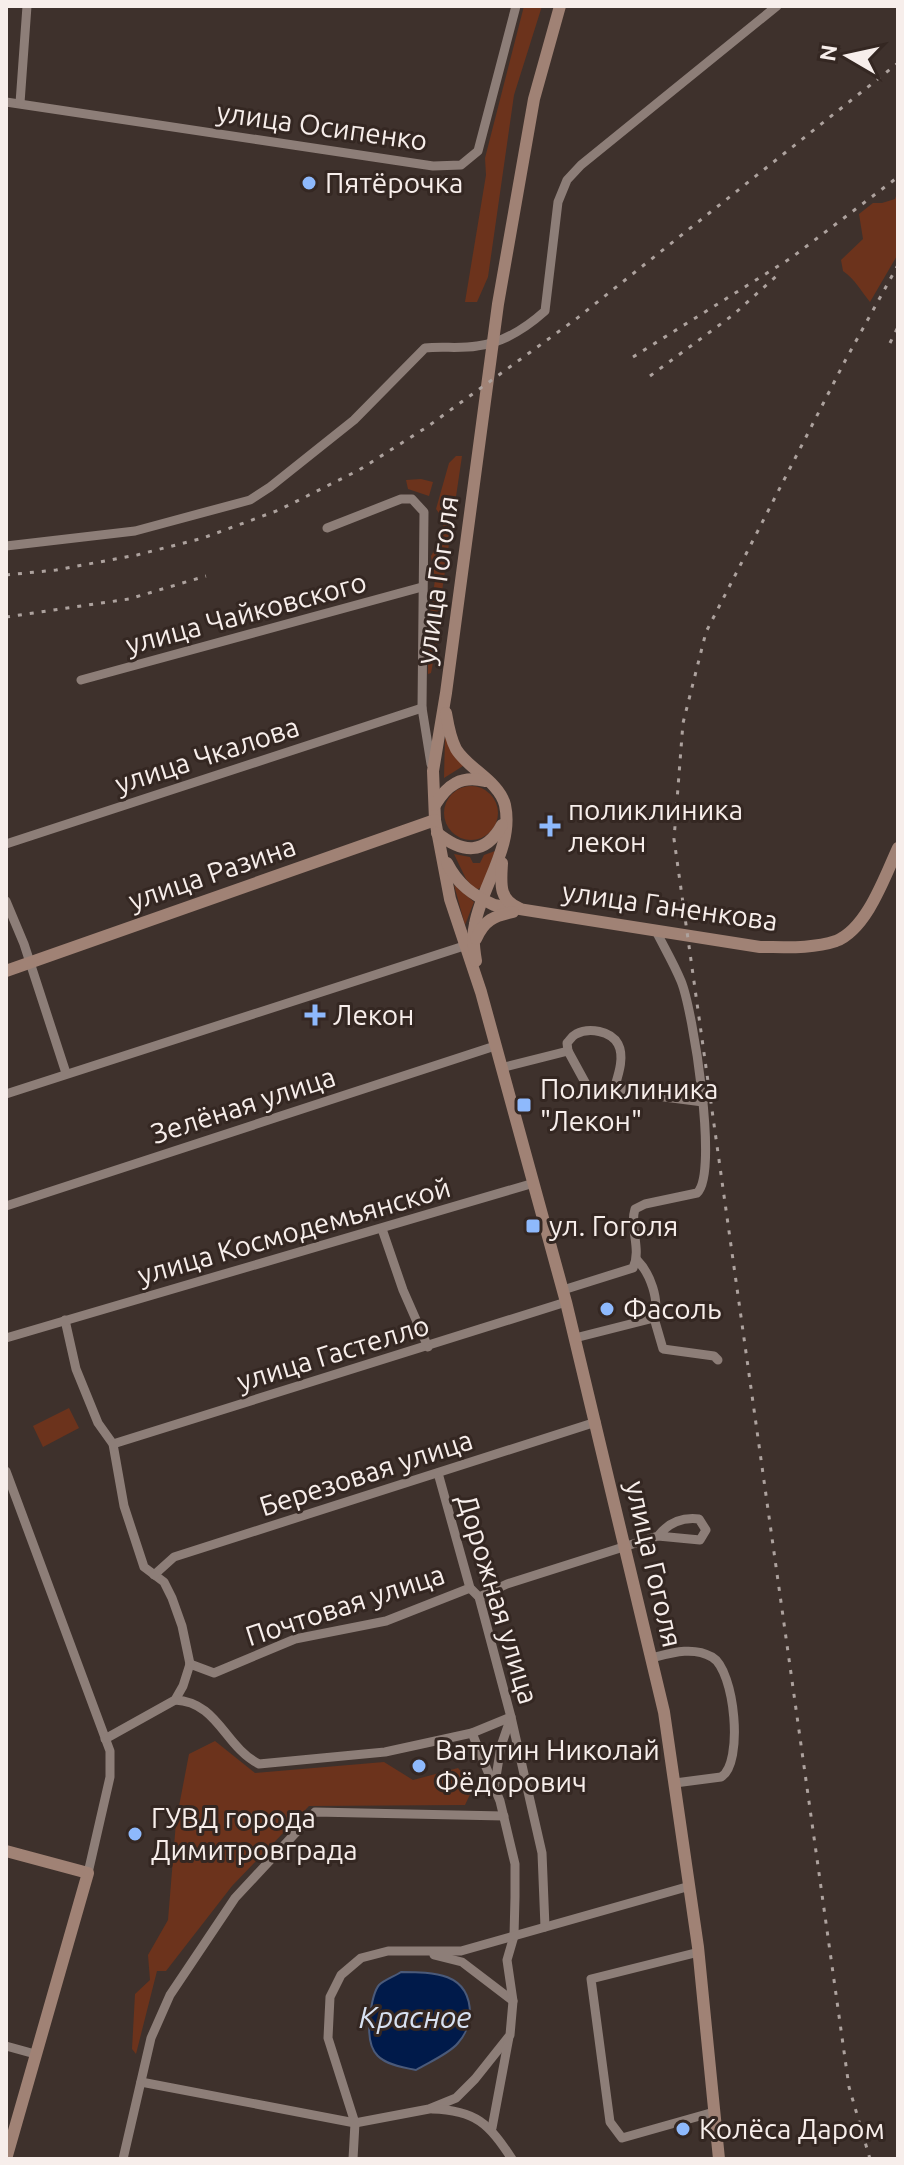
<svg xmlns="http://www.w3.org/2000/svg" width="904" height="2165" font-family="Ubuntu,sans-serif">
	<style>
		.green { fill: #6c331c }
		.water { fill: #001a4a; stroke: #4a5a7a; stroke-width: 2 }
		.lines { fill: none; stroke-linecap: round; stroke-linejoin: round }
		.street { stroke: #8d7e78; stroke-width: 9 }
		.secondary { stroke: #a08275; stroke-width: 12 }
		.rail { stroke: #ada29e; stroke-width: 3; stroke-dasharray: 4 8; stroke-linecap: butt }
		.poi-dot { fill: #8eb9fc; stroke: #342722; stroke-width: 3 }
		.labels { text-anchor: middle; stroke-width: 6; stroke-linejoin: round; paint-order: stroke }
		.street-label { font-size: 28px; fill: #f7eeeb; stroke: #342722 }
		.poi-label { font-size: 28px; fill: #f7eeeb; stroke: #342722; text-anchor: start }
		.water-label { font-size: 30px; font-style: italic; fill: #d7e1f2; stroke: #342722 }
	</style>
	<rect width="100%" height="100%" fill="#3e312c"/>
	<g class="green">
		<path d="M524,6H542L514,95L488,277L477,302H465L486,175L485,158Z"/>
		<path d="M898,190V254L870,302C861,291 855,279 843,271L841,260L863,239L859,214L873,203H882L895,199Z"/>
		<path d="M456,456H462L440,605V625L431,673L428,674V625L435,580L431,556L442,537L444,520L436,509L449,463Z"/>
		<path d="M421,479L433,482L429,496L408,489L406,480Z"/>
		<path d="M445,737L463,766L444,778Z"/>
		<circle cx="471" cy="813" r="27"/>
		<path d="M495,851L482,887L476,890L466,879L454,854L470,857L473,863H480L484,855Z"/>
		<path d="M454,885L474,902L465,925Z"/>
		<path d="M69,1408L79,1428L43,1447L33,1426Z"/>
		<path d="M215,1741L255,1773L384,1762L413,1780L458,1768L474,1786L465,1805L309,1806L232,1886L166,1971H157L136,2054L132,2049L135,1994L150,1980L148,1955L168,1920L176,1822L189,1754Z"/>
	</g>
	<path class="water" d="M401,1972C433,1972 470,1972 470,2014C469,2026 466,2034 458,2043C449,2054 429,2062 416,2070C380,2064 365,2056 370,2016C371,2008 373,1992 379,1985C384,1980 395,1976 401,1972Z"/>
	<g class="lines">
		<g class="street">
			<path d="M6,102L433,166L461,165L478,151L516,6"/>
			<path d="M20,103L27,6"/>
			<path d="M327,528L401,499H412L424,512L422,708L431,764"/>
			<path d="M6,546L135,531L250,500L270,487L354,420L425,348C442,346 460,349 477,346C504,343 526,328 545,311L558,202L567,180L581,165L777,6"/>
			<path d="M81,680L422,587"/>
			<path d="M6,844L422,708"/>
			<path d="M6,901L24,944L66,1073"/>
			<path d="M568,1051L567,1043C570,1040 572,1036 576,1034C589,1027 611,1031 618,1044C625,1057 618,1076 614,1089"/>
			<path d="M501,1068L568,1051L586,1084L594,1091L630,1089L641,1094L703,1102"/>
			<path d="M6,1094L464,946"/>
			<path d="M6,1206L495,1046"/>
			<path d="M382,1229L403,1290L428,1347"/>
			<path d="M637,1260C650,1273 660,1300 654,1318"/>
			<path d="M563,1290L633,1268C642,1249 629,1228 635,1209L645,1204L697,1193C719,1174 693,1010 681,981C674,964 664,947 656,931"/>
			<path d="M65,1320L76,1369L98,1423L113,1444L124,1506L144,1567L164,1582L172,1598L182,1626L190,1664"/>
			<path d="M6,1338L534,1183"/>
			<path d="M575,1338L654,1318L663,1349L714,1356L718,1360"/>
			<path d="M113,1444L566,1302"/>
			<path d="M6,1471L110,1751V1777L88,1873"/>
			<path d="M438,1473L470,1588L479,1597L511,1717L542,1853L545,1927"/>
			<path d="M154,1575L174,1557L596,1422"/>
			<path d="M479,1597L507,1584L658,1536L700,1540L706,1530L699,1519C682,1517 669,1522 658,1536"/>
			<path d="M651,1658C671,1653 693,1646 712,1657C735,1670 744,1764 721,1777L675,1783"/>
			<path d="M190,1664L214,1673L295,1639L386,1621L470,1588"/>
			<path d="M175,1700C218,1702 224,1746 259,1764L385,1752L472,1733L511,1717"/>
			<path d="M105,1739L175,1700L183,1686L190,1664"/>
			<path d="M495,1783L501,1746L510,1720"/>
			<path d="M699,1952L591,1979L610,2122L622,2138L714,2112"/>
			<path d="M434,1955L462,1962L513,2001"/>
			<path d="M6,2046L35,2054"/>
			<path d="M141,2082L355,2123L429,2109L456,2098L475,2079L510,2035L513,2001L507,1960L514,1936L515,1897V1864L500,1801L472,1733"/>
			<path d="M432,2109C476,2110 489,2124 512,2159"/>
			<path d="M492,2128L509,2037"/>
			<path d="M123,2159L151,2038L170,1995L235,1898L315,1812L504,1816"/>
			<path d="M353,2159L355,2123L328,2038L330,1997L341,1975L361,1958L388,1951H461L690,1886"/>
		</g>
		<g class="secondary">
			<path d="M560,6L534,99L498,304L446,693L433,771L435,820L450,899L481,992L566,1302L664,1712L698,1947L719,2159"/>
			<path d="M446,713C448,725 450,738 456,749C468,769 499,781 505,805C514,846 482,885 475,924C472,936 474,949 476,961"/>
			<path d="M435,805C447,785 461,775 485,781"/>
			<path d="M437,833C462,853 485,856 502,825"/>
			<path d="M447,863C458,885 473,895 494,905L760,947C785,947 812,949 836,941C867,929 885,876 898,848"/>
			<path d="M502,863C501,882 498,900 519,908"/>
			<path d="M476,939C484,920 494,916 513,912"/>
			<path d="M6,971L435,820"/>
			<path d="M6,1851L88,1873L6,2159"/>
		</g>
		<g class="rail">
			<path d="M890,343L898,327"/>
			<path d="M633,357L791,258L898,177"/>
			<path d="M650,376L733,315L781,272"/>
			<path d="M6,575L56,570L137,555L203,538L279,510L359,470L427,427L576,319L898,63"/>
			<path d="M6,617L129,599L206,576"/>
			<path d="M870,2159L849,2087L674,839L683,723L706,632L846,359L898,265"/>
		</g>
	</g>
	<g class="poi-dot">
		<circle cx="309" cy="183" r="8"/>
		<path d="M546 814h8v8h8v8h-8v8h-8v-8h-8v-8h8z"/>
		<path d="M311 1003h8v8h8v8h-8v8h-8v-8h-8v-8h8z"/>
		<rect x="516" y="1097" width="16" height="16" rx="4"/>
		<rect x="525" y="1218" width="16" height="16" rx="4"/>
		<circle cx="607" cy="1309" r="8"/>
		<circle cx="419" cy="1766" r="8"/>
		<circle cx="135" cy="1834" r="8"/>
		<circle cx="683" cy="2129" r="8"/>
	</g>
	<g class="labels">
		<g class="street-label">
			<text transform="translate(322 126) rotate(8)" y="10">улица Осипенко</text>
			<text transform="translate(437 580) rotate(-82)" y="10">улица Гоголя</text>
			<text transform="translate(246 613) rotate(-15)" y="10">улица Чайковского</text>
			<text transform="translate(207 755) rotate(-18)" y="10">улица Чкалова</text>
			<text transform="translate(212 873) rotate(-19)" y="10">улица Разина</text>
			<text transform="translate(670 906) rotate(8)" y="10">улица Ганенкова</text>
			<text transform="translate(243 1105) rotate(-18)" y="10">Зелёная улица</text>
			<text transform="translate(294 1231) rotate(-16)" y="10">улица Космодемьянской</text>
			<text transform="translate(333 1353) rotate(-17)" y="10">улица Гастелло</text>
			<text transform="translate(366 1473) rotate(-18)" y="10">Березовая улица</text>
			<text transform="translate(654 1564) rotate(77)" y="10">улица Гоголя</text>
			<text transform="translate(498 1599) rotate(73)" y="10">Дорожная улица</text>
			<text transform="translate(345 1605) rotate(-18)" y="10">Почтовая улица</text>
		</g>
		<g class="poi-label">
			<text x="325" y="193">Пятёрочка</text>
			<text x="568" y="820">поликлиника<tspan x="568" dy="32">лекон</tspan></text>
			<text x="333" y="1025">Лекон</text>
			<text x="540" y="1099">Поликлиника<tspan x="540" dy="32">"Лекон"</tspan></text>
			<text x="549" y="1236">ул. Гоголя</text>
			<text x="623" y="1319">Фасоль</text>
			<text x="435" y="1760">Ватутин Николай<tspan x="435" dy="32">Фёдорович</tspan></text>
			<text x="151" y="1828">ГУВД города<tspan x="151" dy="32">Димитровграда</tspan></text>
			<text x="699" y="2139">Колёса Даром</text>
		</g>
		<g class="water-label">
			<text x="415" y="2028">Красное</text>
		</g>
	</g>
	<rect width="904" height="2165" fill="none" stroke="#f7eeeb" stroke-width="16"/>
	<g transform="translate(848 56) rotate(279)" stroke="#342722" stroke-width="6" paint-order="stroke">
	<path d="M0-6L14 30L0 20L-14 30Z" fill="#f7eeeb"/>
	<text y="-12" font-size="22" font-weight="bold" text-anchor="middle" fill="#f7eeeb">N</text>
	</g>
</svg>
